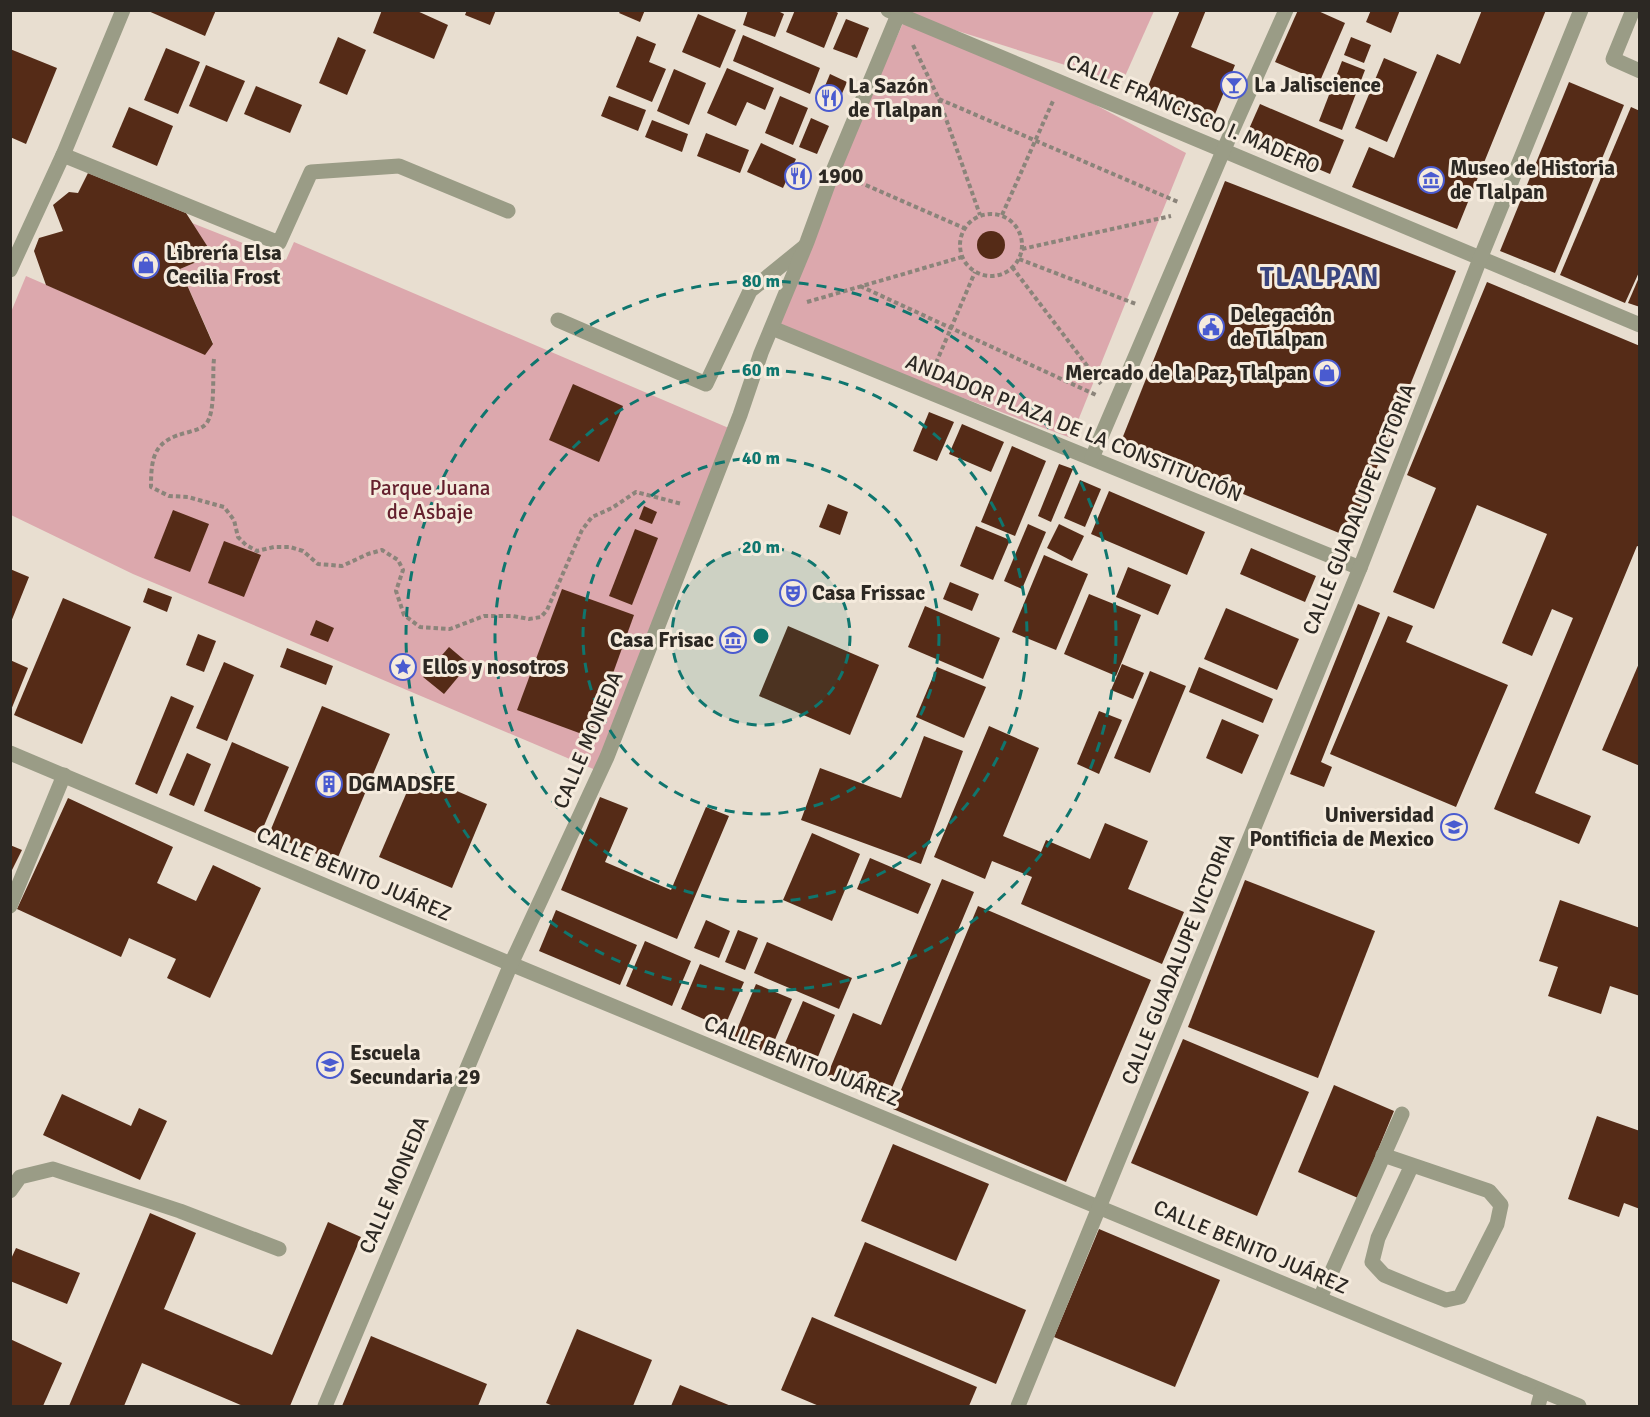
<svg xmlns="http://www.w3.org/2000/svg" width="1650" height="1417" font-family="Signika,sans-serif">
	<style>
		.green { fill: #dca8ad }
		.building { fill: #552b17 }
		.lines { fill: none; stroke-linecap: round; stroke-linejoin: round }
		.path { stroke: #8b847a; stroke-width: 4; stroke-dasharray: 4.5 3; stroke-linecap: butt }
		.lane { stroke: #9a9c86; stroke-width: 15 }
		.street { stroke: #9a9c86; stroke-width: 15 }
		.ring { fill: none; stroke: #0f766e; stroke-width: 3; stroke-dasharray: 10 8 }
		.labels { text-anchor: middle; stroke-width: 6; stroke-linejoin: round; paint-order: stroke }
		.poi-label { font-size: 21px; font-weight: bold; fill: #2c2823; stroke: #f5ebdd; text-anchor: start }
		.street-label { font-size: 21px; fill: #2c2823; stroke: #f5ebdd }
		.park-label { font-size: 21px; fill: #65202e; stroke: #f5ebdd }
		.district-label { font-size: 27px; font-weight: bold; letter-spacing: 1.5px; fill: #394580; stroke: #f5ebdd }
		.centre { fill: #0f766e; stroke: #f5ebdd; stroke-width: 3 }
		.ring-label { font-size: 18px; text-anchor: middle; font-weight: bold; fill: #0f766e; stroke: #f5ebdd; stroke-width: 6; stroke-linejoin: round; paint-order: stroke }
	</style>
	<rect width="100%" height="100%" fill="#e8ded0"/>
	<g class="green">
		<path d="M909,10L1154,11L1122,83L907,15Z"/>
		<path d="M904,21L1060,86L1186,153L1071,438L774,328L836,172Z"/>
		<path d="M192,223L286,260L294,242L731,429L598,771L133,574L11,515V312L26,276L205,354L213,343L180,269L213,255Z"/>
	</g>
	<g class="building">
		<path d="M146,10H216L205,36Z"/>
		<path d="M382,10H415L448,25L434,59L373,33Z"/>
		<path d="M467,10H496L490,25L465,15Z"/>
		<path d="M621,10H645L640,22L619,13Z"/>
		<path d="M748,10H776L784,14L775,37L743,25Z"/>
		<path d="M795,10H833L838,13L824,48L786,32Z"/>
		<path d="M1180,10H1206L1191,47L1235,65L1211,124L1144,96Z"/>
		<path d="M1298,10H1316L1345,23L1320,81L1275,62Z"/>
		<path d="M1371,10H1400L1391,33L1366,22Z"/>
		<path d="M1482,10H1546L1457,229L1352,187L1369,147L1394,158L1437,54L1460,64Z"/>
		<path d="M698,14L736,30L720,68L682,52Z"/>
		<path d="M846,19L869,28L857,58L833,49Z"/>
		<path d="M743,35L820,68L810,94L733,61Z"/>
		<path d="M637,36L656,44L649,62L666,69L652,102L616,87Z"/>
		<path d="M338,37L366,50L347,95L319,83Z"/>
		<path d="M1351,37L1371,45L1364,63L1344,55Z"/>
		<path d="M166,48L200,62L178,114L144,100Z"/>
		<path d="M10,49L57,68L26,144L10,137Z"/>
		<path d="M1384,58L1417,72L1387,142L1355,128Z"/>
		<path d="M1342,61L1365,70L1342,130L1319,121Z"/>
		<path d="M206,65L245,81L227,122L189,106Z"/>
		<path d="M727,68L774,88L765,110L747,102L736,126L707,113Z"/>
		<path d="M674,69L706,83L689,125L657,111Z"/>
		<path d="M830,74L847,82L835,110L818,103Z"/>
		<path d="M1569,82L1624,105L1555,273L1500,251Z"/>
		<path d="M256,86L302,105L290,133L244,114Z"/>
		<path d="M609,96L646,110L638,131L601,116Z"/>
		<path d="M780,96L808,108L793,145L765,133Z"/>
		<path d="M1260,104L1344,140L1330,174L1245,138Z"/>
		<path d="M129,107L173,126L157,166L112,147Z"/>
		<path d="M1631,107L1640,111V270L1625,303L1560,275Z"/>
		<path d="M811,118L829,126L817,154L799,147Z"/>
		<path d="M652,120L688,134L682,152L645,137Z"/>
		<path d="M706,133L749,150L740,173L697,156Z"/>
		<path d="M761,143L796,159L783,188L747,172Z"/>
		<path d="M88,173L186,213L213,255L180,269L213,344L205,355L46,285L34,251L39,238L63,231L53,205L69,192L78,193Z"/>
		<path d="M1225,181L1456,271L1349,537L1120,444Z"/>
		<circle cx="991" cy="245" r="14"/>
		<path d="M1640,275V307L1628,303Z"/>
		<path d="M1487,282L1640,346V547L1637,546L1535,793L1591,816L1579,844L1494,809L1573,618L1552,609L1532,656L1502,643L1547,534L1477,505L1434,609L1393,592L1436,488L1407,475Z"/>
		<path d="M573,384L623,406L599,462L549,440Z"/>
		<path d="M929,412L954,422L937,461L913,451Z"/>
		<path d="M962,424L1004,442L991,472L949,454Z"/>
		<path d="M1012,446L1046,461L1015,536L981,522Z"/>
		<path d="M1059,464L1073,469L1051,522L1038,516Z"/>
		<path d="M1080,480L1101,489L1085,527L1064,518Z"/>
		<path d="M1109,491L1205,532L1187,575L1091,534Z"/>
		<path d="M828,504L848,512L840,535L819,527Z"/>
		<path d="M644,506L657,512L652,524L639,519Z"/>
		<path d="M173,510L209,524L190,572L154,558Z"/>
		<path d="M1028,524L1046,532L1022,589L1004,581Z"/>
		<path d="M1059,524L1084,536L1072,561L1047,548Z"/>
		<path d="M976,526L1010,540L993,580L960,566Z"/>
		<path d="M635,529L658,538L632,605L609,596Z"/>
		<path d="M224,541L261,555L244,597L208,583Z"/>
		<path d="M1251,548L1316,576L1305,602L1240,574Z"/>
		<path d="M1044,555L1088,574L1056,650L1012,632Z"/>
		<path d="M1128,567L1171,585L1158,615L1116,597Z"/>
		<path d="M10,569L29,577L11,622H10Z"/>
		<path d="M950,582L979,594L972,611L943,599Z"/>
		<path d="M148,588L172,597L167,612L143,602Z"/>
		<path d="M562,589L634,615L590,737L517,710Z"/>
		<path d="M1089,594L1141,615L1116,676L1064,654Z"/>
		<path d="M63,598L131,627L82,744L14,715Z"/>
		<path d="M1358,604L1380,613L1321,762L1332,767L1324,787L1290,774Z"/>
		<path d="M925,606L1000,638L983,679L908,647Z"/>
		<path d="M1226,608L1299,639L1277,690L1204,659Z"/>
		<path d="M1388,616L1413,626L1406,642L1508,685L1456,807L1330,754Z"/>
		<path d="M316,620L334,628L328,642L310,635Z"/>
		<path d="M788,626L879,665L850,735L759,696Z"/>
		<path d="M198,634L216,641L204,672L186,665Z"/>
		<path d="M449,647L469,664L444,694L423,677Z"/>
		<path d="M287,648L333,666L326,685L280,667Z"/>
		<path d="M10,660L28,668L11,710H10Z"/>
		<path d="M1640,661V766L1602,750Z"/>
		<path d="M224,662L254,675L227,741L196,728Z"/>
		<path d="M1122,664L1144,673L1133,699L1111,690Z"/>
		<path d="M937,667L986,687L964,738L916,717Z"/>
		<path d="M1199,667L1273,699L1263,723L1189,692Z"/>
		<path d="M1150,671L1186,686L1150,773L1114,758Z"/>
		<path d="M171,696L194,706L157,794L135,784Z"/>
		<path d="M322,706L390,734L336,862L269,834Z"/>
		<path d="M1099,711L1122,720L1099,774L1077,764Z"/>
		<path d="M1222,719L1259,735L1242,774L1206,758Z"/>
		<path d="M989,726L1039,748L1003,836L1041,852L1046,840L1090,859L1105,823L1148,841L1128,889L1184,912L1162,964L1021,904L1032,877L992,861L985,879L934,857Z"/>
		<path d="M924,736L963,751L921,864L801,820L820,768L901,798Z"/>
		<path d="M232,742L289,767L260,835L204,811Z"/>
		<path d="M187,753L211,764L194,806L169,795Z"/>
		<path d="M415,773L487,804L452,888L379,857Z"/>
		<path d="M600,797L628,808L605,862L671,890L706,807L729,816L677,939L561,890Z"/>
		<path d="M68,798L173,847L157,883L196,901L213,865L261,888L210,998L167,978L176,959L129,938L121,957L17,909Z"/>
		<path d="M812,833L860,854L832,921L783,900Z"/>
		<path d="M10,845L22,850L10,874Z"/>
		<path d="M870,858L931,884L918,914L857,889Z"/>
		<path d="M942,879L974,892L886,1102L827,1076L853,1013L881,1025Z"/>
		<path d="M1245,880L1375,931L1318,1078L1188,1027Z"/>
		<path d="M1560,900L1640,928V996L1610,986L1601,1014L1548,996L1558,967L1539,961Z"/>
		<path d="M978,906L1151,980L1066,1182L893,1109Z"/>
		<path d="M556,910L637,945L620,985L539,951Z"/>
		<path d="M706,920L730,931L719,958L694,948Z"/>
		<path d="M738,930L758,938L745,970L725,962Z"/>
		<path d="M645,941L691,961L672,1006L626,986Z"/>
		<path d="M767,942L852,978L839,1009L754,973Z"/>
		<path d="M700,964L744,982L724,1028L681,1009Z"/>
		<path d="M756,984L792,999L769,1054L733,1039Z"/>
		<path d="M803,1001L835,1015L813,1069L780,1055Z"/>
		<path d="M1183,1039L1309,1092L1257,1216L1131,1163Z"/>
		<path d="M1334,1085L1394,1111L1358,1198L1298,1172Z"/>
		<path d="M62,1094L131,1126L139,1108L167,1121L140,1180L43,1135Z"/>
		<path d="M1597,1116L1640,1131V1209L1624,1203L1619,1217L1568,1199Z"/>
		<path d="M893,1144L989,1184L956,1261L861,1221Z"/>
		<path d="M150,1213L196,1233L164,1309L272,1355L328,1222L361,1237L290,1406H243L142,1363L124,1406H69Z"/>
		<path d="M1099,1229L1220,1280L1175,1387L1054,1337Z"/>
		<path d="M865,1242L1026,1310L996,1384L834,1316Z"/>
		<path d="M16,1248L80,1273L67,1304L10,1281V1261Z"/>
		<path d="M812,1317L977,1387L969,1406H819L781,1390Z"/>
		<path d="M577,1329L652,1360L633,1406H553L546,1403Z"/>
		<path d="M371,1336L487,1384L478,1406H342Z"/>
		<path d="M10,1339L62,1363L43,1406H10Z"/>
		<path d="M680,1385L731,1406H671Z"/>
	</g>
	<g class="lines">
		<g class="path">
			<path d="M913,45L939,99L980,215"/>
			<path d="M939,99L1178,202"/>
			<path d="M852,179L964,228"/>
			<circle cx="991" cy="245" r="31"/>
			<path d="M1002,215L1053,101"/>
			<path d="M1022,249L1171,216"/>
			<path d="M1019,259L1136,304"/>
			<path d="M1012,267L1101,384"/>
			<path d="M860,286L1096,395"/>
			<path d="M807,302L962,257"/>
			<path d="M214,359C212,375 216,412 206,424C201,429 195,430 189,432C155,440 151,454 151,487L169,496L188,497L224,507L234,520L238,537L246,545L257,551L274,547H290L303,551L318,564L342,566L368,554L382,550L398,560L403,570L396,591L404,615L420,627L450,629L484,616H513L529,619L541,617L547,610L582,530L592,517L612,508L636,492L682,504"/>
			<path d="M933,370L975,272"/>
		</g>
		<g class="lane">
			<path d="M1633,10L1613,59L1640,71"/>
			<path d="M63,155L279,243L311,172L399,166L508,211"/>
			<path d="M10,906L64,775"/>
			<path d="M1383,1155L1489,1191L1501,1205L1497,1224L1460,1297L1446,1300L1418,1289L1384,1275L1372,1262L1378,1238L1412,1165"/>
			<path d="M10,1191L20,1177L53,1169L180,1211L279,1249"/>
			<path d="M1320,1298L1402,1114"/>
		</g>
		<g class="street">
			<path d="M888,10C1139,113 1388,221 1640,325"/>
			<path d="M10,270L63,155L123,10"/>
			<path d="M558,320L706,384L750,291L804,247"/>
			<path d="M772,328L1360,568"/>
			<path d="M1092,458L1224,149L1286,10"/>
			<path d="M10,753L511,964L1579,1406"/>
			<path d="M325,1406L511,964L607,757L740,415L761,353L807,242L833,171L900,10"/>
			<path d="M1018,1406L1360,568L1480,259L1581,10"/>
			<path d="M1538,1406L1542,1391"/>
		</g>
	</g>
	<circle cx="761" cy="636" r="89" fill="#0f766e" fill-opacity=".12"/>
	<g class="ring">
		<circle cx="761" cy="636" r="89"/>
		<circle cx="761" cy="636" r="178"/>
		<circle cx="761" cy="636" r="266"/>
		<circle cx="761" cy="636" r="355"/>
	</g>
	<defs>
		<symbol id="bar-ring" viewBox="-11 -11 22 22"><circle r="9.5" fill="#f5ebdd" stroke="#4a5bd0" stroke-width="1.5"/><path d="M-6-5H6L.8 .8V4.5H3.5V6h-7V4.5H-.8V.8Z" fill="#4a5bd0"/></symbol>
		<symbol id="restaurant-ring" viewBox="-11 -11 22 22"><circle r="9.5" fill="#f5ebdd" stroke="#4a5bd0" stroke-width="1.5"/><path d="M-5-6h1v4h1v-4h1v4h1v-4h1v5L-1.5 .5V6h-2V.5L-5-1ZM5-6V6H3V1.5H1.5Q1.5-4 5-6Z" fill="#4a5bd0"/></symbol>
		<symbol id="museum-ring" viewBox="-11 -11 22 22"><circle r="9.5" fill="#f5ebdd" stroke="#4a5bd0" stroke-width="1.5"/><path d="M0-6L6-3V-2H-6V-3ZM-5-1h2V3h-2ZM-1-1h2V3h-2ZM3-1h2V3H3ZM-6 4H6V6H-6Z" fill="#4a5bd0"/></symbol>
		<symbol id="shop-ring" viewBox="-11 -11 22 22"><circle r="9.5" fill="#f5ebdd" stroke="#4a5bd0" stroke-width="1.5"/><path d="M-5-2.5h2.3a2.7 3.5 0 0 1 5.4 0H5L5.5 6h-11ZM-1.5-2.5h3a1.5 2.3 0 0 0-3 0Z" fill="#4a5bd0"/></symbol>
		<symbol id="civic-ring" viewBox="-11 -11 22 22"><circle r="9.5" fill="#f5ebdd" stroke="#4a5bd0" stroke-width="1.5"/><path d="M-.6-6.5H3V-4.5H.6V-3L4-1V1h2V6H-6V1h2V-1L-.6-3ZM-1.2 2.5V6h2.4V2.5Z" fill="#4a5bd0"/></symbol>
		<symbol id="theatre-ring" viewBox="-11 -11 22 22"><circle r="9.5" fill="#f5ebdd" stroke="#4a5bd0" stroke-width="1.5"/><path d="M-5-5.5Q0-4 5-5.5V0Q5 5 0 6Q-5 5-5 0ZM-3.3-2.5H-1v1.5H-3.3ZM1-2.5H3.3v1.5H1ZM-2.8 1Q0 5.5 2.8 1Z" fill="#4a5bd0"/></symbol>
		<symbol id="sight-ring" viewBox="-11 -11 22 22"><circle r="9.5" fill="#f5ebdd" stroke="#4a5bd0" stroke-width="1.5"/><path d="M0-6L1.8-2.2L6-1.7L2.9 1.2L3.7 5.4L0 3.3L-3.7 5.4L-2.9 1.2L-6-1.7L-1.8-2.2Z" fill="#4a5bd0"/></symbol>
		<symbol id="building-ring" viewBox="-11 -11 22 22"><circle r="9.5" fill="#f5ebdd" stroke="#4a5bd0" stroke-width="1.5"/><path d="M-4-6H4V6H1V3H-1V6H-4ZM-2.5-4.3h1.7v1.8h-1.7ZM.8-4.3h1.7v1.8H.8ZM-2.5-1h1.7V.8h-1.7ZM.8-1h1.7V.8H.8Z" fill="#4a5bd0"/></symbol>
		<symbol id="university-ring" viewBox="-11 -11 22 22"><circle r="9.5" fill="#f5ebdd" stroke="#4a5bd0" stroke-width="1.5"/><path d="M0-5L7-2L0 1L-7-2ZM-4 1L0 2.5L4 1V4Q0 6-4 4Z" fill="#4a5bd0"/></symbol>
		<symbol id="school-ring" viewBox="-11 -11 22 22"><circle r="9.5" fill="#f5ebdd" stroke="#4a5bd0" stroke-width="1.5"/><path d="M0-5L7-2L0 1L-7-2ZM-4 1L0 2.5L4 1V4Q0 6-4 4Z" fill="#4a5bd0"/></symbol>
	</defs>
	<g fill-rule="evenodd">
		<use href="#bar-ring" x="1219" y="70" width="30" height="30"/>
		<use href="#restaurant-ring" x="814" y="83" width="30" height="30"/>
		<use href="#restaurant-ring" x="783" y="161" width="30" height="30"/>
		<use href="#museum-ring" x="1416" y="165" width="30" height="30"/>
		<use href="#shop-ring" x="131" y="250" width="30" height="30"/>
		<use href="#civic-ring" x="1196" y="312" width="30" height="30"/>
		<use href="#shop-ring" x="1312" y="358" width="30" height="30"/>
		<use href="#theatre-ring" x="778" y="578" width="30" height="30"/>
		<use href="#museum-ring" x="718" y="625" width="30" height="30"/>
		<use href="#sight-ring" x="388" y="652" width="30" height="30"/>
		<use href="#building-ring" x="314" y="769" width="30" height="30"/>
		<use href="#university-ring" x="1439" y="812" width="30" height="30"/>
		<use href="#school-ring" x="315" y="1050" width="30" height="30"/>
	</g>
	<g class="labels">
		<g class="poi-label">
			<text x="1254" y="92">La Jaliscience</text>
			<text x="848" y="93">La Sazón<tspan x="848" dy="24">de Tlalpan</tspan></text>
			<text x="1450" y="175">Museo de Historia<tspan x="1450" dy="24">de Tlalpan</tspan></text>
			<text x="818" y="183">1900</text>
			<text x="166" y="260">Librería Elsa<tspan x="166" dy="24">Cecilia Frost</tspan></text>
			<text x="1230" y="322">Delegación<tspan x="1230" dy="24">de Tlalpan</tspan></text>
			<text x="1308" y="380" text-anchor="end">Mercado de la Paz, Tlalpan</text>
			<text x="812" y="600">Casa Frissac</text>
			<text x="714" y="647" text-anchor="end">Casa Frisac</text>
			<text x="422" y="674">Ellos y nosotros</text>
			<text x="348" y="791">DGMADSFE</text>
			<text x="1434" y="822" text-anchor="end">Universidad<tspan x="1434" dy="24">Pontificia de Mexico</tspan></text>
			<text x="350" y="1060">Escuela<tspan x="350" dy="24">Secundaria 29</tspan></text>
		</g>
		<g class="street-label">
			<text transform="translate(1193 114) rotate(23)" y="7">CALLE FRANCISCO I. MADERO</text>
			<text transform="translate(1074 428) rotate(22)" y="7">ANDADOR PLAZA DE LA CONSTITUCIÓN</text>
			<text transform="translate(1359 509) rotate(-68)" y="7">CALLE GUADALUPE VICTORIA</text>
			<text transform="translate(588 740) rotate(-67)" y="7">CALLE MONEDA</text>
			<text transform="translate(354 874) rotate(23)" y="7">CALLE BENITO JUÁREZ</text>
			<text transform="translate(1178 959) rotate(-68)" y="7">CALLE GUADALUPE VICTORIA</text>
			<text transform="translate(802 1061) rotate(22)" y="7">CALLE BENITO JUÁREZ</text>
			<text transform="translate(394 1185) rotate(-67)" y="7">CALLE MONEDA</text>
			<text transform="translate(1251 1247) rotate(23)" y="7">CALLE BENITO JUÁREZ</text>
		</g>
		<g class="park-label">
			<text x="430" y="495">Parque Juana<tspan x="430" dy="24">de Asbaje</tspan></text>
		</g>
		<g class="district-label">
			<text x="1320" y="286">TLALPAN</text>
		</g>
	</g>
	<circle cx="761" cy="636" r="9" class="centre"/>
	<g class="ring-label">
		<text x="761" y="287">80 m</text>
		<text x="761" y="376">60 m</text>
		<text x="761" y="464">40 m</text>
		<text x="761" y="553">20 m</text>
	</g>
	<rect width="1650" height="1417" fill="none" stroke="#2c2823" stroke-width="24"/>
</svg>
